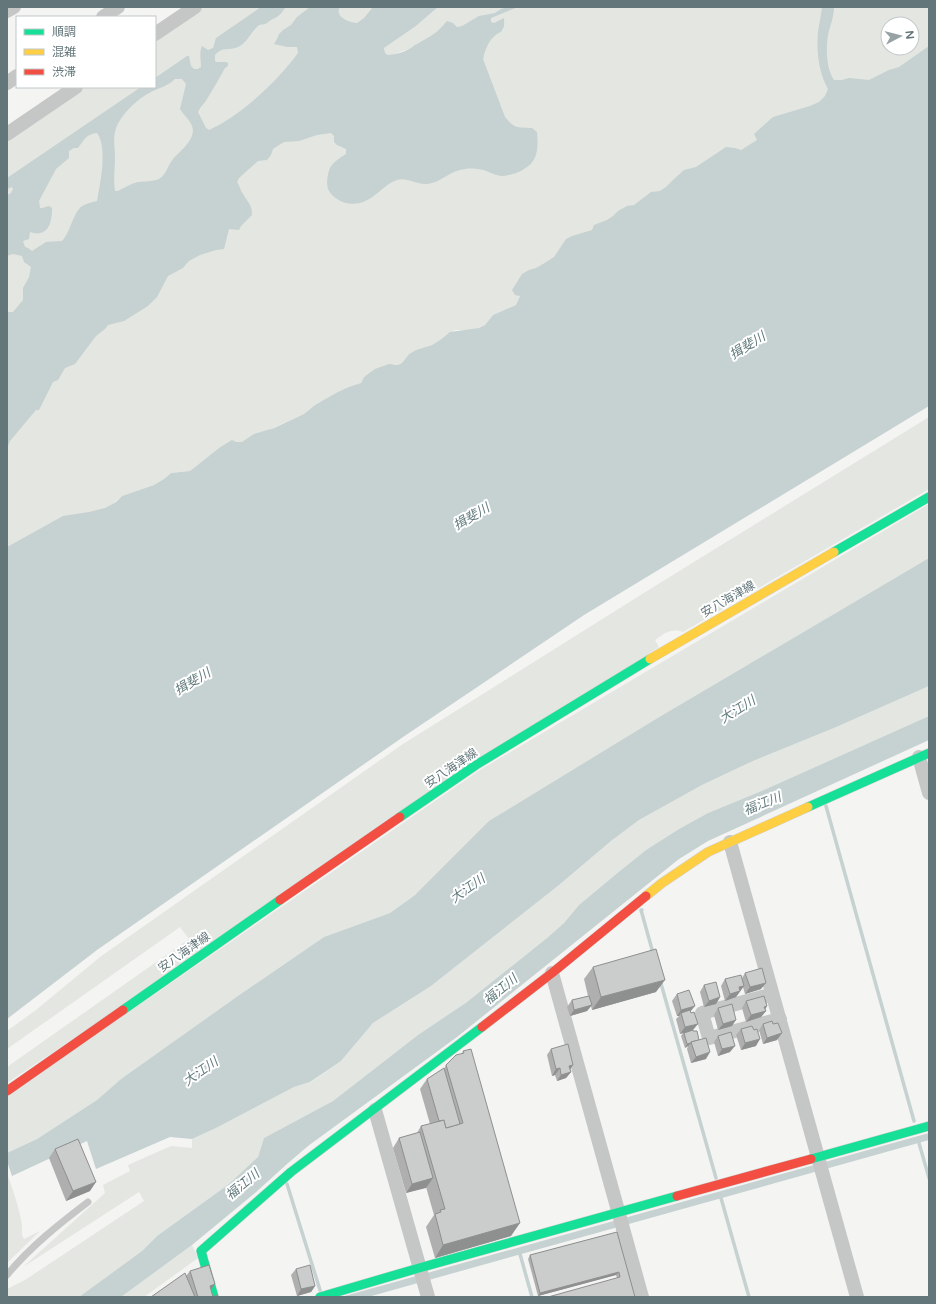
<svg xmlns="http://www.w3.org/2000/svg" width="936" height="1304" font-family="'Varela Round','Noto Sans JP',sans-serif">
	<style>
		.green { fill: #e4e6e1; fill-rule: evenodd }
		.water { fill: #c6d1d1; fill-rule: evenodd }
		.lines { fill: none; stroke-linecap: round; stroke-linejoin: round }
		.stream { stroke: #c6d1d1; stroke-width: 3.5 }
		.fast-casing { stroke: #cfd0d0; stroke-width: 10 }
		.slow-casing { stroke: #cfd0d0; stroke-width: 10 }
		.jam-casing { stroke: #cfd0d0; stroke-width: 10 }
		.lane { stroke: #c5c7c7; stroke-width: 7 }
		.street { stroke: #c5c7c7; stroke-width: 14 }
		.fast { stroke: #16e098; stroke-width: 9 }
		.slow { stroke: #ffcf43; stroke-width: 9 }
		.jam { stroke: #f24e42; stroke-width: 9 }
		.wall { fill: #afafaf }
		.shaded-wall { fill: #8e8f8f }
		.building { fill: #cbcccc; stroke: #8e8f8f }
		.labels { text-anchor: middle; stroke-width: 4; stroke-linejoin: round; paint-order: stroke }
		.street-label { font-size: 12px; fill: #63767a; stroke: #fff }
		.water-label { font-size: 13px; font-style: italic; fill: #637b7d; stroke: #fff }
	</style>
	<rect width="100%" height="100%" fill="#f4f4f3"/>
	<g class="green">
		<path d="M203,7H415L213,138L204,134L7,338V140L85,87H155V39Z"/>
		<path d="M438,7H929V60L757,140L749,146L723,159L520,296L516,305L493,315L485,325L479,328L470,330H455L446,335L440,340L432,345L416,350L409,354L402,363L398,365L394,364L364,377L361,383L315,405L304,414L242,442H236L219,448L190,471L171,473L164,479L154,485L122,496L110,506L7,558V433L226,180L409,49L394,54L387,55L385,53L384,48L416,26ZM888,24H912V48H888Z"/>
		<path d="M929,417V489L683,632C671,628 665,633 655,640L659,647L7,1083V1067L189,939L180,927L7,1049V1031L36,1010L100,957L403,744L647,591Z"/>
		<path d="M929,504V558L666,713L390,913L324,937L235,998L121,1079L97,1100L37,1139L7,1153V1096L480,770Z"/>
		<path d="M929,686V716L764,790L708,813L679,829L646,850L615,875L579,905L564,923L547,938L467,1002L418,1035L333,1101L264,1138L258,1157L229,1184L157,1236L142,1251L79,1297H7V1289L25,1280L144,1201L139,1192L23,1267L105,1193L103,1185L130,1171L128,1165L171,1146L192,1148V1139L216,1128L294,1087L311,1082L341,1061L373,1023L431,986L559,885L611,841L639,820L702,785L753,761L834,728Z"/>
		<path d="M7,1173C13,1190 19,1207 22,1225C22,1230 21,1235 24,1239L40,1231L7,1263Z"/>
		<path d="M192,1245L198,1258L144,1297H121Z"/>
	</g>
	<g class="water">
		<path d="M261,7H286C281,13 280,16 273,19C270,20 268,23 265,24C262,25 259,24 257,27C250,33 247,43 238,47C228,51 223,46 215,55V61L217,62H226L228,63V66L225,68C219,79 213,89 207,99C204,104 200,107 198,112L206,128L209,130C240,116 278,81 298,53L297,47H287L274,44L277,39L279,34L283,30L291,25L297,17L310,7H340C334,17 349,22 357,23L364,18L373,7H438L416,26L384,48L385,53L388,55C394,54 403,53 409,49C412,48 414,45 417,44C431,36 436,34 447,21L453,23L457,27L462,26L479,16L495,13L501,9L508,7H518L491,18V22L494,23L504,18C504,22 505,27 502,30C501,33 499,32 497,34C489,39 485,50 483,59L505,117C515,129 517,127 532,128L537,132C538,146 539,161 524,169C519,173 507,176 501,176C495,175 489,172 484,170C478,169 471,168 465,169C450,170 441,183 427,184C417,185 407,177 397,180C379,186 371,208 346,203C340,202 330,195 328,189C326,183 328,172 330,168C333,162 341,157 346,154V149L337,145L334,142V136L331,133L317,135L299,141L284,142L279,145L273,149L271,155L267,160L258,161L239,178L237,182C240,186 240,190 243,194C248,203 252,204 252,215L241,226L239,230L229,229L224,249L216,250L200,255L189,261L183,268L168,276L157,297L148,306L124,321L108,325L105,329L96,336L75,364L65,368L58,380L53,382L39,410H36L10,441L7,448V312H13L23,300V288L29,277L31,267L24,262L22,256L13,254L7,256V195L11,193L13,189L12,187L7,189V178L141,87H155V78L187,56H189L191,66L194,69H198L201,67C201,59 199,53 202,46L208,50L213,48L216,38ZM175,79H182L186,84L180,109C183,114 190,120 192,126C197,139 180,151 173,159C168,165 166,175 159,179C152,182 145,181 138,182C130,184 124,188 118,191H115C113,180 115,169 115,157C115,149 113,140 115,132C118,117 137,99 151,92C161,87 166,87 175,79ZM97,133C108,148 100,184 97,201C93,202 88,203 84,205C73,210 71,232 62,241L46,242L32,251L28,248L25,247L23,241L29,239L30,232C33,233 38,234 40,233C51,231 52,217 52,208L49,206L42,208H40L39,201L56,169L69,158V151L74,148H78C84,140 86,134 97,133Z"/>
		<path d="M822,7H834C834,17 830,26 828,35C826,49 826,68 834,80H842L849,78L869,80L889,70L899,67L929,46V406L584,615L403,737L97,950L7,1019V547L63,516L89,512L105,508L116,502L122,496L154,485L164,479L171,473L190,471L219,448L232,440L236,442H242L254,434L274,428L304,414L315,405L338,392L349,387L361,383L364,377L375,369L389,364L398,365L402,363L409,354L416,350L432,345L440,340L450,332L479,328L485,325L493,315L516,305L520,296L515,295L512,290L522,274L529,270L536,268L543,264L554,257L566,239L572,236L592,230L594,225L607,220L613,216L618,211L627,206L634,205L651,192L660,191L666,187L673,180L684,170L696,167L726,147L735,148L741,150L757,140L754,134L773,117L810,106L819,102L825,96L828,89C819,73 816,51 818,32C819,24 821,16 822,7Z"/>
		<path d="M929,558V686L834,728L753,761L702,785L639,820L611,841L559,885L431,986L373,1023L341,1061L310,1082L294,1087L216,1128L192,1139L170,1137L96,1169L87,1141L12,1176L7,1161V1153L37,1139L97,1100L121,1079L235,998L324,937L390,913L415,895L489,821L666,713Z"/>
		<path d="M929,716V740L708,841L679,859L457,1037L308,1146L287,1164L255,1193L192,1245L121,1297H79L142,1251L157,1236L229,1184L258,1157L264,1138L333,1101L418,1035L467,1002L547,938L564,923L579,905L615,875L646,850L679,829L708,813L764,790Z"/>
		<path d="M929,1133V1140L368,1297H341Z"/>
	</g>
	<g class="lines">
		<g class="stream">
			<path d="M826,806L914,1121"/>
			<path d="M642,910H641L653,953"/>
			<path d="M660,980L716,1178"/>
			<path d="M919,1143L929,1178"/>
			<path d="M287,1184L320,1290"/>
			<path d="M721,1198L749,1297"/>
			<path d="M520,1254L532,1297"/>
		</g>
		<defs>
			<g id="fast">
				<path d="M834,552L929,497"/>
				<path d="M808,807L929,753"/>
				<path d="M400,817L476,765L650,659"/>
				<path d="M123,1010L280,900"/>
				<path d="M811,1159L929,1126"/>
				<path d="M214,1297L201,1251L291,1172L482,1027"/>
				<path d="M320,1297L419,1268L677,1196"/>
			</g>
			<g id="slow">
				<path d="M650,659L834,552"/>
				<path d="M646,896L662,883L708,852L808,807"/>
			</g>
			<g id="jam">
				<path d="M280,900L400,817"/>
				<path d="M482,1027L552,973L646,896"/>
				<path d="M7,1091L123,1010"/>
				<path d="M677,1196L811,1159"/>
			</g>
		</defs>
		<use href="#fast" class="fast-casing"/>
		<use href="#slow" class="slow-casing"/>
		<use href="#jam" class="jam-casing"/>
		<path class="lane" d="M7,1275C30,1247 59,1224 88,1202"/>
		<g class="street">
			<path d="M7,11L14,7"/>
			<path d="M103,17L118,7"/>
			<path d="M155,34L195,7"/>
			<path d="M7,83L17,76"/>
			<path d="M7,134L76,87"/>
			<path d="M919,757L929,793"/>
			<path d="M730,842L857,1297"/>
			<path d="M552,973L642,1297"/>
			<path d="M770,995L702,1013L709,1038L780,1019"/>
			<path d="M375,1110L428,1297"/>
		</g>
		<use href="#fast" class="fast"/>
		<use href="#slow" class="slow"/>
		<use href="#jam" class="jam"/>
	</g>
	<g class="wall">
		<path d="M593,967L656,992L592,1010L591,1006L587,1011L570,1016L567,1007L572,1000L588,996L584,979Z"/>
		<path d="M745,973L761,989L745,994L743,987L736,997L725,1001L721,986L725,979L742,978Z"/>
		<path d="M704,985L720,997L716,1004L704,1007L700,992Z"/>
		<path d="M677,994L691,1012L693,1030L706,1059L691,1063L687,1049L688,1046L685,1048L681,1036L683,1033L680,1034L676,1019L679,1016H677L672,1001Z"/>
		<path d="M746,1001L765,1009L766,1011L761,1017L746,1022L742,1008Z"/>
		<path d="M718,1008L732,1026L718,1030L714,1015Z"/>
		<path d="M763,1024L777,1040L763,1044L759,1030Z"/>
		<path d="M741,1029L756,1046L741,1050L736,1035Z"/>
		<path d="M718,1036L730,1052L718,1056L714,1042Z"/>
		<path d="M551,1049L573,1065L570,1069L571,1072L566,1078L557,1081L555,1075L552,1076L547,1055Z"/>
		<path d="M463,1051L511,1236L435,1258L426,1227L434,1215L426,1187L406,1193L393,1148L399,1138L417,1133L421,1126L430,1124L420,1089L427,1079L444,1069L446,1065L462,1054Z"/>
		<path d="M55,1149L90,1191L66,1201L49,1158Z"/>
		<path d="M617,1232L635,1297L617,1278L616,1275L538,1296L528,1259L530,1255Z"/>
		<path d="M296,1269L315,1286L311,1292L297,1296L291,1275Z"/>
		<path d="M190,1271L213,1297H218H151L186,1276Z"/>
	</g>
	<g class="shaded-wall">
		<path d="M665,980L656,992L592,1010L601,997Z"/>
		<path d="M766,983L761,989L745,994L750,987Z"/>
		<path d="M744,986L736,997L725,1001L730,994L739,987Z"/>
		<path d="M720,997L716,1004L704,1007L709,1001Z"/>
		<path d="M592,1005L587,1011L570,1016L574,1010Z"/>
		<path d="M695,1006L690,1012L681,1013L679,1016H677L681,1010Z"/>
		<path d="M767,1006L764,1012L766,1011L761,1017L746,1022L751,1015L764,1007Z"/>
		<path d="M736,1020L732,1026L718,1030L723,1024Z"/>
		<path d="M698,1024L693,1030L680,1034L685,1027Z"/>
		<path d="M782,1033L777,1040L763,1044L767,1038Z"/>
		<path d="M760,1039L756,1046L741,1050L745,1043Z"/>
		<path d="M691,1043L688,1046L685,1048L687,1044Z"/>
		<path d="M735,1046L730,1052L718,1056L722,1049Z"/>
		<path d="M710,1052L706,1059L691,1063L696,1057Z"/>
		<path d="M573,1065L569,1071V1066Z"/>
		<path d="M560,1068L555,1075L552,1076L556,1069Z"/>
		<path d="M571,1072L566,1078L557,1081L561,1075Z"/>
		<path d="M433,1178L426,1188L406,1193L412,1184Z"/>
		<path d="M96,1182L90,1191L66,1201L73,1191Z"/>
		<path d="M520,1223L511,1236L435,1258L443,1245Z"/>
		<path d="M619,1272L616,1275L538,1296L540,1293Z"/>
		<path d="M215,1284L208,1294L210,1286Z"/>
		<path d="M315,1286L311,1292L297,1296L301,1289Z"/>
	</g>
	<g class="building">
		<path d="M656,949L665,980L601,997L593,967Z"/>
		<path d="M762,968L766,983L750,987L745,973Z"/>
		<path d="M741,975L744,986L739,987L740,991L730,994L725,979Z"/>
		<path d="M716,982L720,997L709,1001L704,985Z"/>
		<path d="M689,990L695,1006L681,1010L677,994Z"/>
		<path d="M589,996L592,1005L574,1010L572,1000Z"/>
		<path d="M764,996L767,1006L764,1007L766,1011L751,1015L746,1001Z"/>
		<path d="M732,1004L736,1020L723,1024L718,1008Z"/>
		<path d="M690,1010L691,1013L694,1012L698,1024L685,1027L681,1013Z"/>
		<path d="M772,1021L773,1024L778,1023L782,1033L767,1038L763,1024Z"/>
		<path d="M752,1026L754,1030L757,1029L760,1039L745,1043L741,1029Z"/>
		<path d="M693,1030V1031H697L699,1040L691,1042V1043L687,1044L684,1033Z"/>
		<path d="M731,1032L735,1046L722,1049L718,1036Z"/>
		<path d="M706,1038L710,1052L696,1057L691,1042Z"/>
		<path d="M568,1044L573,1065L569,1066L571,1072L561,1075L560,1068L556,1069L551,1049Z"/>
		<path d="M471,1049L520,1223L443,1245L435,1214L441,1212L440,1210L445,1209L421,1126L444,1120L446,1128L463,1123L446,1065L456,1055L464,1053L463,1051Z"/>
		<path d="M444,1068L460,1124L446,1128L444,1120L439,1121L427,1079Z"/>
		<path d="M420,1132L433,1178L412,1184L399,1138Z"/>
		<path d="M78,1139L96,1182L73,1191L55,1149Z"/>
		<path d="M617,1232L635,1297H548L620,1277L619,1272L540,1293L530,1255Z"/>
		<path d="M209,1265L215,1284L210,1286L213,1297L217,1295L218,1297H198L190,1271Z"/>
		<path d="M310,1265L315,1286L301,1289L296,1269Z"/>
		<path d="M185,1273L195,1297H151Z"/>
	</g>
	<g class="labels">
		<g class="street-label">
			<text transform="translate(728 599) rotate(-30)" y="4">安八海津線</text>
			<text transform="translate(451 768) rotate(-34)" y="4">安八海津線</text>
			<text transform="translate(184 952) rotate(-35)" y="4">安八海津線</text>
		</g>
		<g class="water-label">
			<text transform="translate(747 345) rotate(-32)" y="5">揖斐川</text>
			<text transform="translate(471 516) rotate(-31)" y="5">揖斐川</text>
			<text transform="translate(192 681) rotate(-31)" y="5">揖斐川</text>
			<text transform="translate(737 709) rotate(-32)" y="5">大江川</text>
			<text transform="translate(762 803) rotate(-22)" y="5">福江川</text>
			<text transform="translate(467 888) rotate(-35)" y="5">大江川</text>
			<text transform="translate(500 989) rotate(-40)" y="5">福江川</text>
			<text transform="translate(200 1071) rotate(-35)" y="5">大江川</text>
			<text transform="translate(242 1184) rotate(-40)" y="5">福江川</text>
		</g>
	</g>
	<rect width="936" height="1304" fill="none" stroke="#63767a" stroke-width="16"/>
	<rect x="16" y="16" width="140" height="72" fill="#ffffff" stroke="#c1c8ca"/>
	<rect x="24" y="29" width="20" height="6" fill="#16e098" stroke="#c1c8ca"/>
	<text x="52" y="36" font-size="12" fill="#63767a">順調</text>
	<rect x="24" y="49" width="20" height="6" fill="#ffcf43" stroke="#c1c8ca"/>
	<text x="52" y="56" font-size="12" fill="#63767a">混雑</text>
	<rect x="24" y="69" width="20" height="6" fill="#f24e42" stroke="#c1c8ca"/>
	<text x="52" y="76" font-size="12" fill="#63767a">渋滞</text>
	<g transform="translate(900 36) rotate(83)"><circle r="19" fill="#ffffff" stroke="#c1c8ca"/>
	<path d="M0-3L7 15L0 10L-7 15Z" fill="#96a2a4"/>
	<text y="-6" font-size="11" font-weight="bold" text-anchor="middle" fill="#63767a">N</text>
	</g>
</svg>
